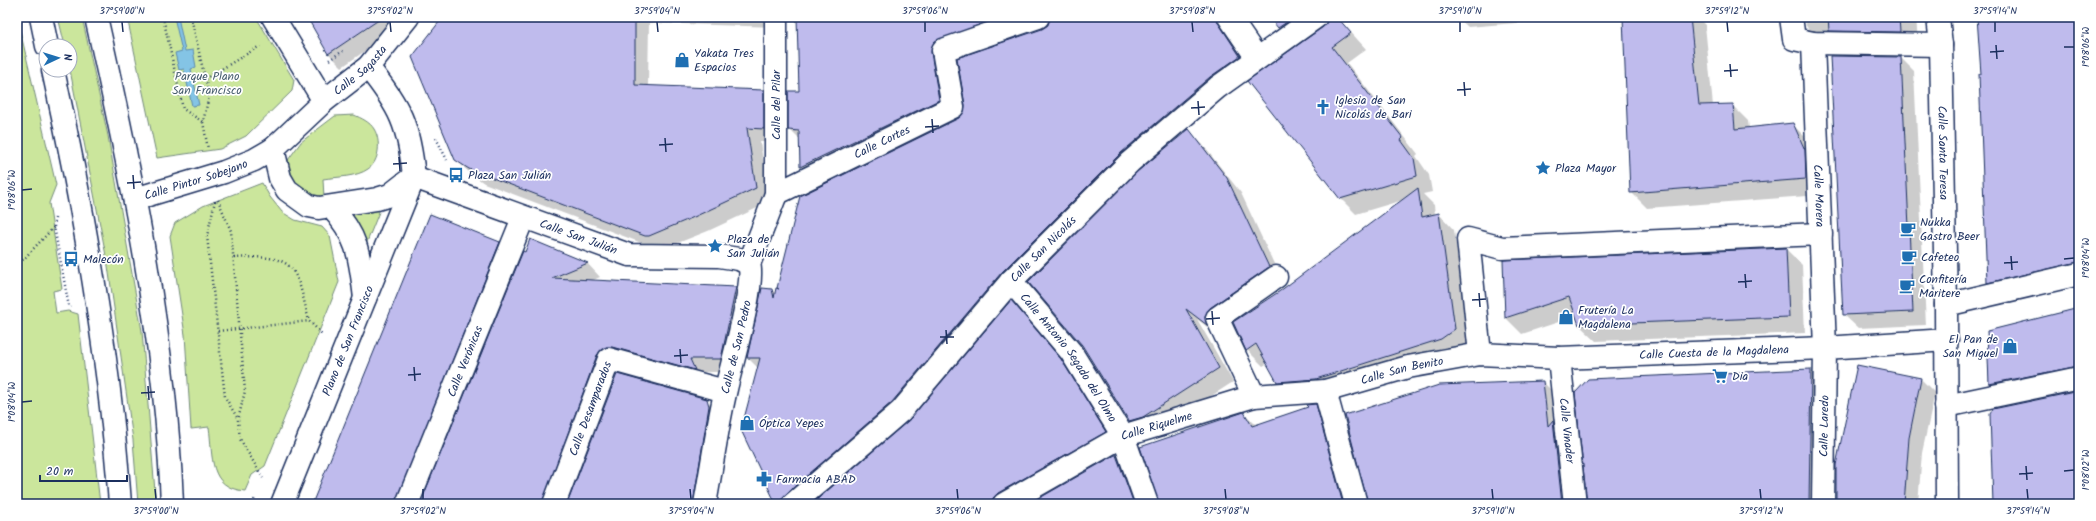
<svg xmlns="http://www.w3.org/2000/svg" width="2096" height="521" font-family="Kalam,sans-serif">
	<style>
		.green { fill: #cbe69c; stroke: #738a7d }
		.water { fill: #84c4e5; stroke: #5a88af }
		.shadow { fill: #0003 }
		.building { fill: #bfbbed; stroke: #1b2f5e }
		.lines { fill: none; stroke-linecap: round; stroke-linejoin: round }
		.street-casing { stroke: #1b2f5e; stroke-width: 25 }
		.secondary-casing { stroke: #1b2f5e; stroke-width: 25 }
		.path { stroke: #1b2f5e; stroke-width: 2.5; stroke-dasharray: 1 3; stroke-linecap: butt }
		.street { stroke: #fff; stroke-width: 22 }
		.secondary { stroke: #fff; stroke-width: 22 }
		.ticks { fill: none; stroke: #1b2f5e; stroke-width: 1.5 }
		.labels { text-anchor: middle; stroke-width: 3.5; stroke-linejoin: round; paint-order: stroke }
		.poi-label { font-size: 12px; fill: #1b2f5e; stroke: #fff; text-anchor: start }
		.street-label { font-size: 12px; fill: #1b2f5e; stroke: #fff }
		.park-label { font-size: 12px; fill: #475d6e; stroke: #fff }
		.neatline { fill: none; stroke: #1b2f5e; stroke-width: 1.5 }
		.ticks-label { font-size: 10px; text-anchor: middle; fill: #1b2f5e }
	</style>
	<rect width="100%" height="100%" fill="#fff"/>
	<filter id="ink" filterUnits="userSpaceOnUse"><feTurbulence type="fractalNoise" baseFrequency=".025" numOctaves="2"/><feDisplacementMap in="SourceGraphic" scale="8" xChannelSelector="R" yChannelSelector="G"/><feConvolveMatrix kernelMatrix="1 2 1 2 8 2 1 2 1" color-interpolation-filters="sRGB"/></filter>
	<g filter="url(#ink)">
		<g class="green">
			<path d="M17,17L56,185L49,203L62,289L53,291L56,313L68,311L78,314L100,504H17Z"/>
			<path d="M58,17H82L108,136L142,331L156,504H138L133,440L108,266L70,70V46H65Z"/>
			<path d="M127,17H256L294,80L292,91L246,136L220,149L157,158Z"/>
			<path d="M354,115C361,118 370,122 374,129C381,140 380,161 368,169C357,177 336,177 323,179L324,198H311L293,184L288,169V160L301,142L335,116Z"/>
			<path d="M262,183L270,197L282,212L295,220L322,227L330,236L339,282L265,466L252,475L245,491C208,488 213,456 209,427L191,429L185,335L170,236L175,223L203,206Z"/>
			<path d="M378,209L379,212L365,247L351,213Z"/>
		</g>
		<path class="water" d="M174,17H178L185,51L193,50L196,67L191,69L199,105L192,106L184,69L179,70L175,53L182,51Z"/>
		<g class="shadow">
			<path d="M307,17H400L385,37L342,67L329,54Z"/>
			<path d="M444,17H1220L1253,70L1136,166L804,504H777L758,368L748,358L762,289L772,290L776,294L960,119L1048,26L1051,19L953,52L952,114L815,180L801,166V141L790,130L800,92L798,23L794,19L783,20L778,27L649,23L648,86L763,91L777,105V142H760L770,202L708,231L660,250L484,183L471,174L456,160Z"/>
			<path d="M1271,17H1339L1338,18L1366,49L1347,63L1418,154L1416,156L1429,175L1432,192L1423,194L1434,205L1435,215L1439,214L1454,230L1470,345L1294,397L1278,381L1268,363L1263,366L1247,350L1234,323L1280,292L1403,200L1356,214L1340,198L1324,28L1330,20L1295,44Z"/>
			<path d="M1457,17H1587L1468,27Z"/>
			<path d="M1624,17H1697L1705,25L1713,106L1732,105L1748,121L1749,128L1792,124L1808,140L1821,195L1647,208L1631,192Z"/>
			<path d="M1805,17H1916L1918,42L1822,43L1806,26Z"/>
			<path d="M1977,17H2079V280L2003,298L1988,282L1982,74Z"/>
			<path d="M1901,58L1914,71L1926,325L1858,328L1844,315Z"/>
			<path d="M1188,130L1202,144L1241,193L1282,281L1223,322L1220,337L1197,319L1233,382L1157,431L1143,435L1129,421Z"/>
			<path d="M530,240L587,263L600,277L591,281L736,288L750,302L734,372H703L707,382L620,360L559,504H422Z"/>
			<path d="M499,243L513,256L413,504H313Z"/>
			<path d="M1786,249L1802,265L1805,333L1596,341L1579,325L1577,316L1522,334L1506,318L1504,261Z"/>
			<path d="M1011,302L1075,374L1119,446L1017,504H814L910,421Z"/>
			<path d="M2079,309V382L2004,397L1990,384Z"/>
			<path d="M1810,370L1824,384L1823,504H1588Z"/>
			<path d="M1921,379L1935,393L1922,453L1918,504H1839Z"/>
			<path d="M1543,382L1557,396L1574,504H1369Z"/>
			<path d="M706,400L720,414L709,504H568Z"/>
			<path d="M1315,405L1329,419L1353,504H1160L1244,413L1256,425Z"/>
			<path d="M1116,456L1130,470L1142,504H1031Z"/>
		</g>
		<g class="building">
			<path d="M307,17H383L328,54Z"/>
			<path d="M443,17H635V85L764,90V129L747,128L756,188L694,217L649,236H645L469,169L455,160L412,57Z"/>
			<path d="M797,17H1000L934,42L931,52L939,100L800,167L799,131L788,130V91H799Z"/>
			<path d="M1050,17H1216L1219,24L1240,56L1210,77L1121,153L1002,272L892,402L785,495L781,504H776L741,430L760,358H747L762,288L772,289L774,298L776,288L779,289L777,288L800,196L959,118L964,112L965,105L957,58L1042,29L1048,25Z"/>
			<path d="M1269,17H1294L1278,28Z"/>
			<path d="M1328,17H1337L1351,33L1332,47L1403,138L1401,140L1414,158L1417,176L1340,199L1247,81L1323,27Z"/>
			<path d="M1623,17H1690L1699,105L1733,104L1735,129L1793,123L1805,150L1806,179L1630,193Z"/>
			<path d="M1828,17H1899L1900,32L1829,31Z"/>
			<path d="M1977,17H2079V262L1987,283L1979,74H1981Z"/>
			<path d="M1830,56L1901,57L1913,312L1843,315Z"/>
			<path d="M1189,129L1227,178L1269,267L1210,308L1205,317L1207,325L1186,309L1219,368L1143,417L1129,421L1082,345L1028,282L1138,171Z"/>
			<path d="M1418,188L1422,217L1439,213L1455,329L1441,339L1316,379L1277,382L1256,344L1246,351L1233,322L1280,291Z"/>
			<path d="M430,214L500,242L395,504H312Z"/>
			<path d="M530,239L588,263L552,278L736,287L721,359H690L695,370L612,347H606L597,355L542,504H420L523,251L525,252Z"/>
			<path d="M1786,248L1789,317L1579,325L1569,297L1505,318L1503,260Z"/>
			<path d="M1011,300L1061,359L1106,432L998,493L993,498L992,504H812L910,419Z"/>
			<path d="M2079,308V366L1989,384L1987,331Z"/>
			<path d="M1857,365L1921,378L1909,438L1904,504H1836V465Z"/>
			<path d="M1811,369L1809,504H1587L1575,393L1588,379Z"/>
			<path d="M617,374L707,399L709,406L693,504H567Z"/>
			<path d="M1543,381L1548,426L1553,420L1562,504H1368L1345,415L1439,385Z"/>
			<path d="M2079,391V504H1993L1990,414L1993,409Z"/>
			<path d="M1316,404L1343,504H1159L1140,447L1244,412L1252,426L1308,407L1306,405Z"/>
			<path d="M1116,455L1134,504H1029L1115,455Z"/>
		</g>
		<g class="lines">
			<defs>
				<g id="street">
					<path d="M273,17L324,101"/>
					<path d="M1229,17L1257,58"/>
					<path d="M1791,17L1794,39L1813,43L1941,45"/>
					<path id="s1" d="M1938,17L1941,45L1946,305L1947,504"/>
					<path id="s2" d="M1813,43L1825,348L1823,504"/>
					<path d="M273,149L280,178L287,190L309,206L319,208L377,199L390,195L413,177"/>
					<path id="s3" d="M414,177L629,255L719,256L739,259L749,264"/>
					<path id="s4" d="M776,194L953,107L943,50L1038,17"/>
					<path id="s5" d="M135,199L224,172L254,160L273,149L324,101L368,67L408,17"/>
					<path d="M331,207C359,237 360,259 365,298"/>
					<path id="s6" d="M1011,281L1071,352L1123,436L1147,504"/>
					<path d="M1946,305L2079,274"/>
					<path d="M1480,354L1468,239L1502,248L1821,234"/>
					<path id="s7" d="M1559,358L1575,504"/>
					<path d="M1325,391L1356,504"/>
					<path d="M1254,396L1217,318L1276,277"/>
					<path d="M1946,406L2079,378"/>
					<path id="s8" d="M282,504L414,177C409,125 400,107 368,67"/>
					<path id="s9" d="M407,504L523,218"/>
					<path id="s10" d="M554,504L609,359L725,391"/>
					<path id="s11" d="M705,504C712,466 717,427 726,389C731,366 756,282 749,264L776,194V17"/>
					<path id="s12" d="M793,504L901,411L1011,281L1130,162L1218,87L1316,17"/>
					<path id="s13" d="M1004,504L1123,436L1254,396L1325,391L1408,367L1480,354L1559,358L1825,348L1947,340"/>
				</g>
				<g id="secondary">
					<path d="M41,17L47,46"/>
					<path d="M96,17C132,177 166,340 172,504"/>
					<path d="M53,70C84,211 110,360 120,504"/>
				</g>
			</defs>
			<use href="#street" class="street-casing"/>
			<use href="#secondary" class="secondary-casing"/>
			<g class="path">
				<path d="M163,17L183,109L203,122"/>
				<path d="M191,17L209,96L203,122L208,149"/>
				<path d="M329,60L343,51"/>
				<path d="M205,79L260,46"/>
				<path d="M436,138L447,160"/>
				<path d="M218,200L231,231L245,391L238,420L240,439L263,478"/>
				<path d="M215,201L207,236L225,397L238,419"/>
				<path d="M55,218L54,226L69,307L71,308"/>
				<path d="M234,258C296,254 295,264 309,321"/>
				<path d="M17,266L55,226"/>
				<path d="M218,331L309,321L322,334"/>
				<path d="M253,504L255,497"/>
			</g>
			<use href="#street" class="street"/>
			<use href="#secondary" class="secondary"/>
		</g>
	</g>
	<path class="ticks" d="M122,22L123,32M390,22L391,32M657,22L658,32M925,22V32M1192,22L1193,32M1460,22V32M1727,22L1728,32M1995,22V32M1996,45L1997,59M2064,47H2074M1990,52L2004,51M1730,64L1731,77M1724,71L1738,70M1464,82L1465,96M1457,90L1471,89M1198,101L1199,115M1191,108L1205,107M932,119L933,133M925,127L939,126M665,138L666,152M659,145L673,144M399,157L400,171M393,164L407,163M133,175L134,189M127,183L141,182M22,190L32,189M2011,256L2012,270M2064,259L2074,258M2004,263L2018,262M1745,274L1746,288M1738,282L1752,281M1479,293L1480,307M1472,300L1486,299M1212,311L1213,325M1206,319L1220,318M946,330L947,344M940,337H954M680,349L681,363M674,356L688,355M414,367L415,381M408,375L421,374M148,386L149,400M141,393L155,392M22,402L32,401M2026,466L2027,480M2064,471L2074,470M2019,474L2033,473M155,489L156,499M423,489V499M690,489L691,499M957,489L958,499M1225,489L1226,499M1492,489L1493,499M1760,489L1761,499M2027,489L2028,499"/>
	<defs>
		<symbol id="shop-bare" viewBox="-9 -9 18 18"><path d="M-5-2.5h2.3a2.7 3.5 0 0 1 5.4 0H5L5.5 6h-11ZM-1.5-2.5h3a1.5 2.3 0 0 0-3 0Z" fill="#1f6fb2" stroke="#fff" stroke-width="2.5" paint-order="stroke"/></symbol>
		<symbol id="church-bare" viewBox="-9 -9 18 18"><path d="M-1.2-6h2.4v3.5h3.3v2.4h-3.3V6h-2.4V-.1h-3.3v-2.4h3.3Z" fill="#1f6fb2" stroke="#fff" stroke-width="2.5" paint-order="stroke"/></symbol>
		<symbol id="sight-bare" viewBox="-9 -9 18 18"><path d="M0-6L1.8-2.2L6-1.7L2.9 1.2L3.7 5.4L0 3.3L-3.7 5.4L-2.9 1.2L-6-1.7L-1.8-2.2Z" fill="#1f6fb2" stroke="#fff" stroke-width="2.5" paint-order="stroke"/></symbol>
		<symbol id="bus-bare" viewBox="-9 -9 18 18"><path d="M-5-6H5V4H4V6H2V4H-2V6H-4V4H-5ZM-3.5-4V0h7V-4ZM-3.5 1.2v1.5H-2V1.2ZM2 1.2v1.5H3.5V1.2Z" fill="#1f6fb2" stroke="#fff" stroke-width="2.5" paint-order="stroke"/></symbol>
		<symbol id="cafe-bare" viewBox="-9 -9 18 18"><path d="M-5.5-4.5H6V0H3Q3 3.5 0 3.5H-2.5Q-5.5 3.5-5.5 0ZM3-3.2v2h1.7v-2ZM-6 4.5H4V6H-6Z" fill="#1f6fb2" stroke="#fff" stroke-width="2.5" paint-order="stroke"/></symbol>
		<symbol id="supermarket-bare" viewBox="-9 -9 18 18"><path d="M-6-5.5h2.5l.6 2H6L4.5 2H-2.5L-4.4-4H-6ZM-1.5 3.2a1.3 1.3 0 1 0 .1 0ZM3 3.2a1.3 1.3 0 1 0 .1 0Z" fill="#1f6fb2" stroke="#fff" stroke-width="2.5" paint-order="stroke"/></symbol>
		<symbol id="pharmacy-bare" viewBox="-9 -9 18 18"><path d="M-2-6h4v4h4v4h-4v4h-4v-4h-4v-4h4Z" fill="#1f6fb2" stroke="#fff" stroke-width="2.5" paint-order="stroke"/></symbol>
	</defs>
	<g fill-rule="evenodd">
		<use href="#shop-bare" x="671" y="49" width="22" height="22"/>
		<use href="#church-bare" x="1312" y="96" width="22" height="22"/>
		<use href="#sight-bare" x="1532" y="157" width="22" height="22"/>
		<use href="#bus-bare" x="445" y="164" width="22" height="22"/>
		<use href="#cafe-bare" x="1897" y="218" width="22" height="22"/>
		<use href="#sight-bare" x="704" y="235" width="22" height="22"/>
		<use href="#cafe-bare" x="1898" y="246" width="22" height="22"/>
		<use href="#bus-bare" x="60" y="248" width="22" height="22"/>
		<use href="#cafe-bare" x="1896" y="275" width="22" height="22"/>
		<use href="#shop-bare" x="1555" y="306" width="22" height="22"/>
		<use href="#shop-bare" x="1999" y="335" width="22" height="22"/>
		<use href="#supermarket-bare" x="1709" y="365" width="22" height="22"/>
		<use href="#shop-bare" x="736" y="412" width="22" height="22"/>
		<use href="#pharmacy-bare" x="753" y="468" width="22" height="22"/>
	</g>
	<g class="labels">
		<g class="poi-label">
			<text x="694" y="57">Yakata Tres<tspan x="694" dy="14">Espacios</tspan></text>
			<text x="1335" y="104">Iglesia de San<tspan x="1335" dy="14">Nicolás de Bari</tspan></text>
			<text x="1555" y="172">Plaza Mayor</text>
			<text x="468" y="179">Plaza San Julián</text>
			<text x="1920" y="226">Nukka<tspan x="1920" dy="14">Gastro Beer</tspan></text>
			<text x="727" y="243">Plaza de<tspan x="727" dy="14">San Julián</tspan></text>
			<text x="1921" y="261">Cafeteo</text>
			<text x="83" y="263">Malecón</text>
			<text x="1919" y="283">Confitería<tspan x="1919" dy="14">Maritere</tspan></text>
			<text x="1578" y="314">Frutería La<tspan x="1578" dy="14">Magdalena</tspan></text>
			<text x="1998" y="343" text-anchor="end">El Pan de<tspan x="1998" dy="14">San Miguel</tspan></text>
			<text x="1732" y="380">Dia</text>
			<text x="759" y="427">Óptica Yepes</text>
			<text x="776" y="483">Farmacia ABAD</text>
		</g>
		<g class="street-label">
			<text dy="4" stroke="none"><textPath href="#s5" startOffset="265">Calle Sagasta</textPath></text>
			<text transform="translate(776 105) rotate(-90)" y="4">Calle del Pilar</text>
			<text dy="4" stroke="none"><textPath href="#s4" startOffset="118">Calle Cortes</textPath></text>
			<text dy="4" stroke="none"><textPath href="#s1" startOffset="136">Calle Santa Teresa</textPath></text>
			<text dy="4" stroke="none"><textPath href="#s5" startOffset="64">Calle Pintor Sobejano</textPath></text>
			<text dy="4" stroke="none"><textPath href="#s2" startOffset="153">Calle Morera</textPath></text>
			<text dy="4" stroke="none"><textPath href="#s3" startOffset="175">Calle San Julián</textPath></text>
			<text dy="4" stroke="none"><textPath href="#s12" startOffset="358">Calle San Nicolás</textPath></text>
			<text dy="4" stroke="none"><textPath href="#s8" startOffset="176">Plano de San Francisco</textPath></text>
			<text dy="4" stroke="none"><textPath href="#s11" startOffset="160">Calle de San Pedro</textPath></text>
			<text dy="4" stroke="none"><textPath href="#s13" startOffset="739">Calle Cuesta de la Magdalena</textPath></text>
			<text dy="4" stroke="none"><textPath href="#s6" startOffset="96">Calle Antonio Segado del Olmo</textPath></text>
			<text dy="4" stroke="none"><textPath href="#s9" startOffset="154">Calle Verónicas</textPath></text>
			<text dy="4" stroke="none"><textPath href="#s13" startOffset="425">Calle San Benito</textPath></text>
			<text dy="4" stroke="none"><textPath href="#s10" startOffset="102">Calle Desamparados</textPath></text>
			<text transform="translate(1824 426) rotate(-89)" y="4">Calle Laredo</text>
			<text dy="4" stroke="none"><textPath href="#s13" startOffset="172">Calle Riquelme</textPath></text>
			<text dy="4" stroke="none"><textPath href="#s7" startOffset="73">Calle Vinader</textPath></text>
		</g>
		<g class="park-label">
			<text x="207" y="80">Parque Plano<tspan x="207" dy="14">San Francisco</tspan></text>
		</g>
	</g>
	<rect width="2096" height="521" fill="none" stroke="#fff" stroke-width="44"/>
	<g transform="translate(58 58) rotate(86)"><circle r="19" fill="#ffffff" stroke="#a4acbf"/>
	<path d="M0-3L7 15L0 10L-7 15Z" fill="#1f6fb2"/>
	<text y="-6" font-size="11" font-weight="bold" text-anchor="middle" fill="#1b2f5e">N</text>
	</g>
	<path d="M40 475v6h87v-6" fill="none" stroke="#1b2f5e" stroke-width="2"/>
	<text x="46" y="475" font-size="12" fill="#1b2f5e" stroke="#ffffff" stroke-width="3" paint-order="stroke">20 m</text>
	<rect x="22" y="22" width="2052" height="477" class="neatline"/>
	<g class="ticks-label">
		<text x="122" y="14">37°59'00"N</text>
		<text x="390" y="14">37°59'02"N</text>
		<text x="657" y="14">37°59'04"N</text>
		<text x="925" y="14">37°59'06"N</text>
		<text x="1192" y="14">37°59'08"N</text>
		<text x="1460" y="14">37°59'10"N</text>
		<text x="1727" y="14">37°59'12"N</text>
		<text x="1995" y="14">37°59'14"N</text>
		<text transform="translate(2085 47) rotate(-90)" y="4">1°08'06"W</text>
		<text transform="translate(11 190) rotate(-90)" y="4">1°08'06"W</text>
		<text transform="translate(2085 258) rotate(-90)" y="4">1°08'04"W</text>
		<text transform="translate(11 402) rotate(-90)" y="4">1°08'04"W</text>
		<text transform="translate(2085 470) rotate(-90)" y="4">1°08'02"W</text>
		<text x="156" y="514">37°59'00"N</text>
		<text x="423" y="514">37°59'02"N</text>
		<text x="691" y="514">37°59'04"N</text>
		<text x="958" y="514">37°59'06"N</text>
		<text x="1226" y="514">37°59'08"N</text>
		<text x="1493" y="514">37°59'10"N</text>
		<text x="1761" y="514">37°59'12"N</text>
		<text x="2028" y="514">37°59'14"N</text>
	</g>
</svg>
